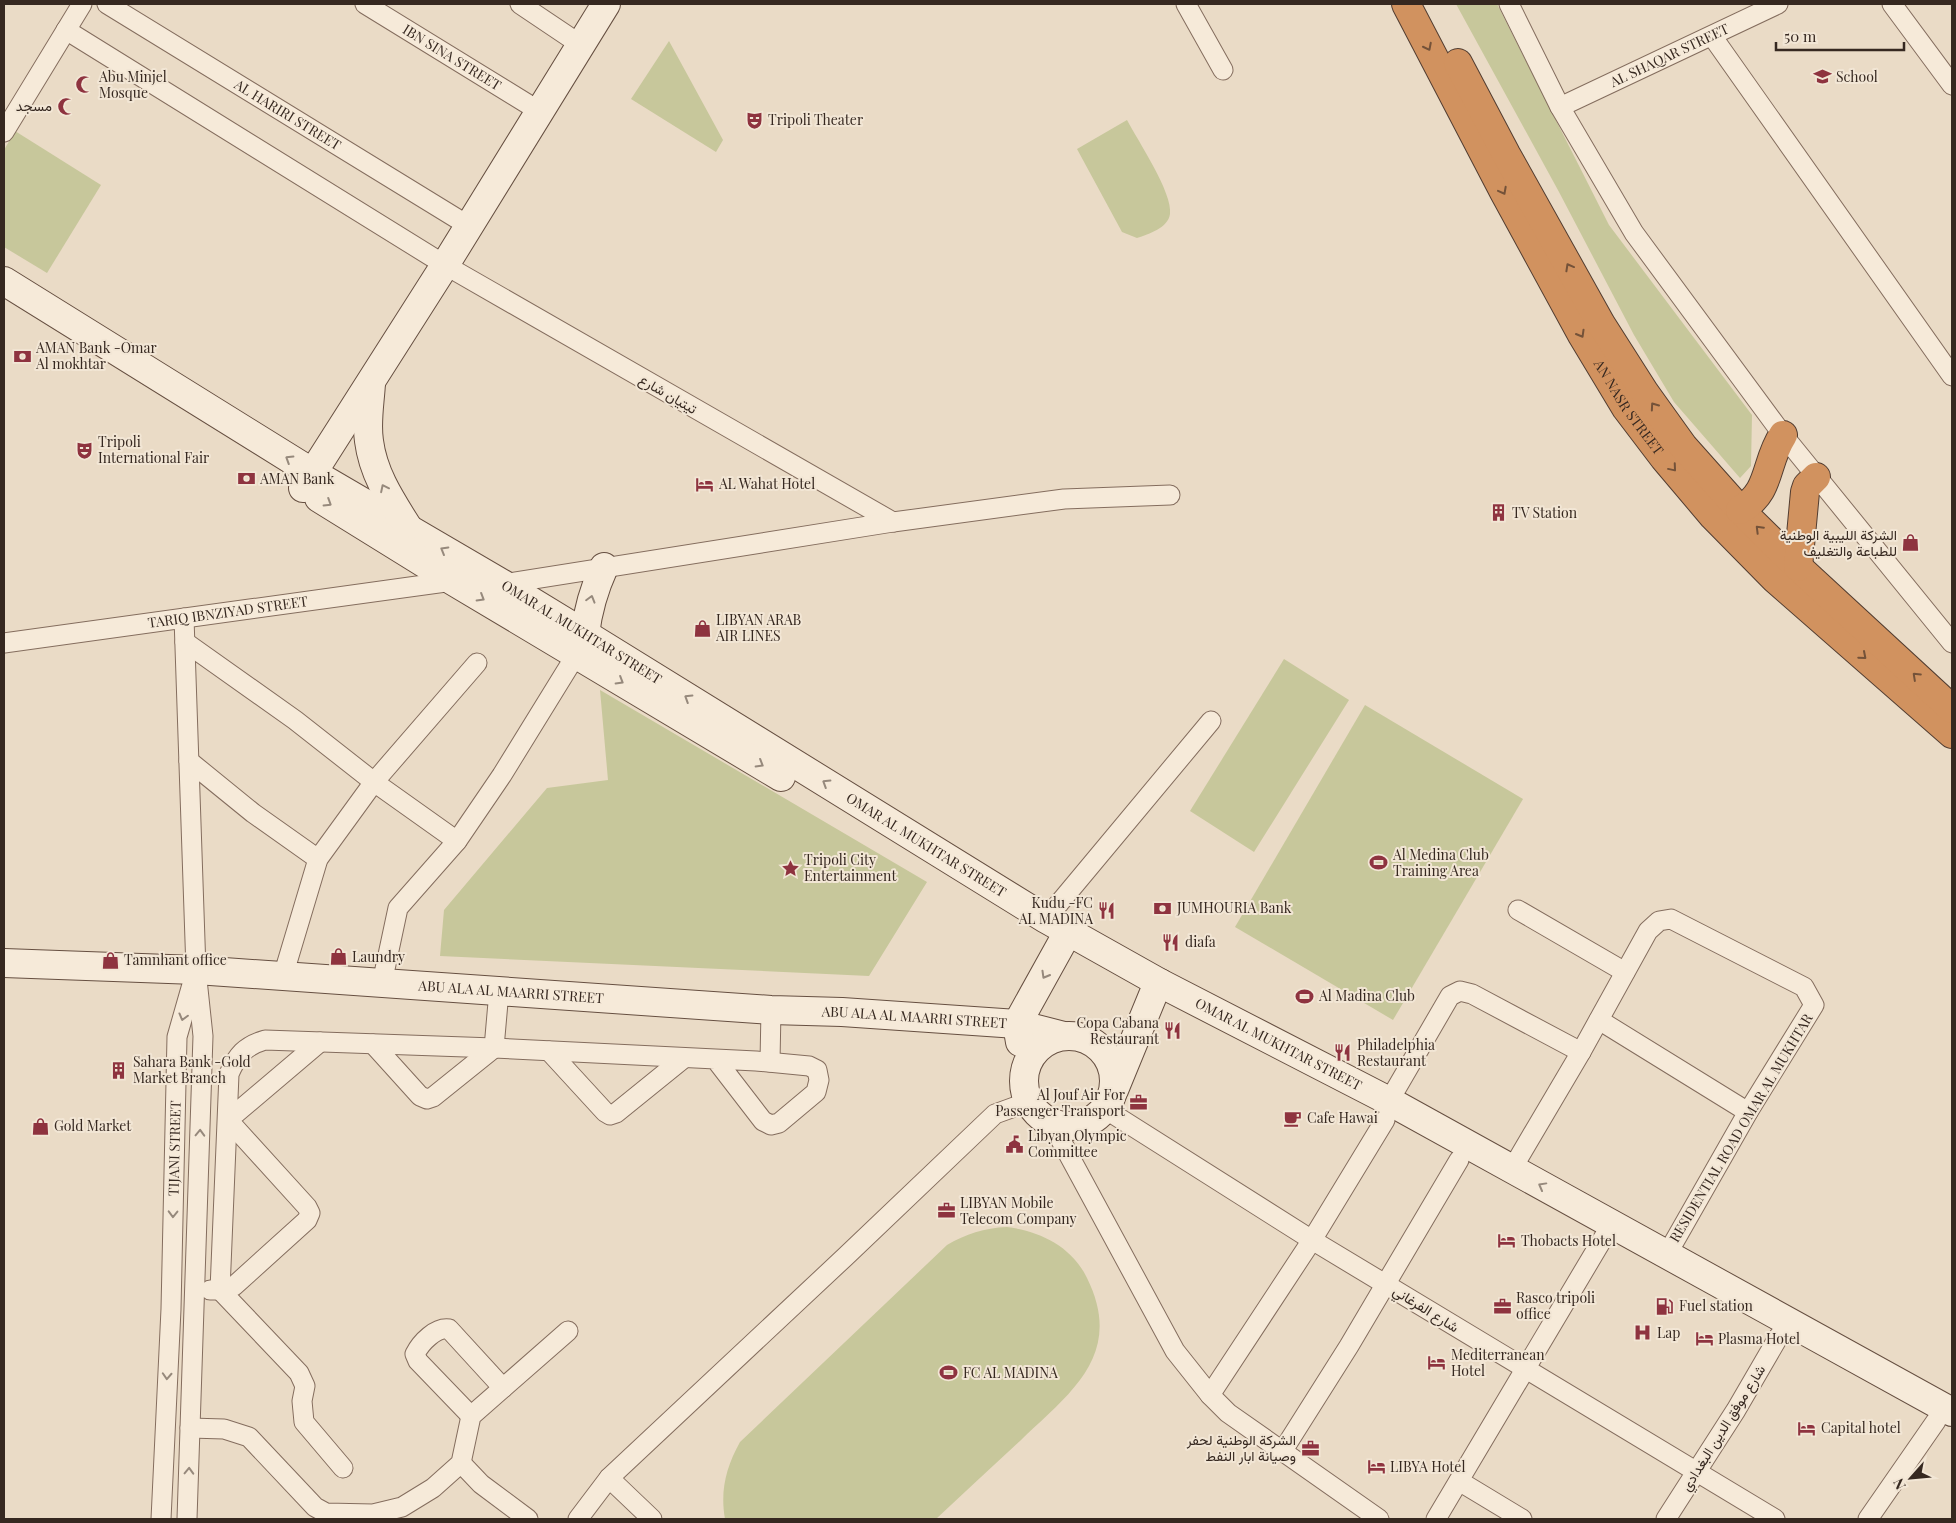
<svg xmlns="http://www.w3.org/2000/svg" width="1956" height="1523" font-family="'Playfair Display',Vazirmatn,serif">
	<style>
		.green { fill: #c7c79b }
		.lines { fill: none; stroke-linecap: round; stroke-linejoin: round }
		.street-casing { stroke: #846d5e; stroke-width: 21 }
		.secondary-casing { stroke: #664f41; stroke-width: 30 }
		.highway-casing { stroke: #523d31; stroke-width: 30 }
		.street { stroke: #f6ead9; stroke-width: 19 }
		.secondary { stroke: #f6ead9; stroke-width: 28 }
		.highway { stroke: #d1925f; stroke-width: 28 }
		.oneway { stroke: #745239 }
		.oneway2 { stroke: #96897c }
		.labels { text-anchor: middle; stroke-width: 4; stroke-linejoin: round; paint-order: stroke }
		.street-label { font-size: 14px; fill: #362820; stroke: #f2e6d5 }
		.poi-label { font-size: 14px; fill: #362820; stroke: #f2e6d5; text-anchor: start }
	</style>
	<rect width="100%" height="100%" fill="#eadbc6"/>
	<g class="green">
		<path d="M1456,4H1497L1609,225L1752,415L1751,466L1740,478L1674,402L1634,335L1559,192Z"/>
		<path d="M669,41L723,140L716,152L631,99Z"/>
		<path d="M1127,120C1138,141 1173,193 1170,214C1168,228 1149,234 1137,238L1122,232L1077,149Z"/>
		<path d="M15,131L101,185L47,273L4,247V150Z"/>
		<path d="M1284,659L1349,700L1254,852L1190,811Z"/>
		<path d="M600,690L927,882L869,976L440,956L444,910L547,788L608,780Z"/>
		<path d="M1365,705L1523,799L1393,1020L1235,927Z"/>
		<path d="M1007,1227C1039,1231 1072,1246 1087,1278C1125,1355 1070,1393 1020,1441C992,1467 964,1493 936,1519H725C720,1491 726,1467 740,1442L947,1245C966,1234 984,1228 1007,1227Z"/>
	</g>
	<g class="lines">
		<defs>
			<g id="street">
				<path id="s1" d="M107,4L469,226"/>
				<path id="s2" d="M365,4L539,111"/>
				<path d="M520,4L581,45"/>
				<path d="M1186,4L1223,70"/>
				<path d="M1509,4L1560,107L1634,233L1783,435L1952,643"/>
				<path d="M1892,4L1952,85"/>
				<path d="M66,30L445,265L893,522"/>
				<path d="M1712,36L1952,376"/>
				<path id="s3" d="M1560,107L1778,4"/>
				<path d="M4,132L82,4"/>
				<path d="M503,584L893,522L1064,499L1170,495"/>
				<path d="M184,618L196,970L203,1036L187,1519"/>
				<path d="M185,642L295,720L374,782L318,859L283,976"/>
				<path id="s4" d="M4,643L453,581"/>
				<path d="M189,761L253,813L318,859"/>
				<path d="M457,841L502,775L576,655"/>
				<path d="M1518,910L1625,972"/>
				<path d="M1046,919L1211,721"/>
				<path d="M382,983L398,908L457,841L374,782L477,663"/>
				<path d="M1599,1020L1748,1112"/>
				<path d="M373,1044L420,1096L427,1099L433,1097L494,1048L499,991"/>
				<path d="M549,1051L605,1112L610,1115L616,1113L684,1058"/>
				<path d="M770,1062L771,1010"/>
				<path d="M1389,1101L1450,996L1460,991L1472,994L1581,1052"/>
				<path d="M1105,1109L1312,1240L1775,1519"/>
				<path d="M1052,1124L1175,1351L1210,1395L1228,1413L1379,1519"/>
				<path d="M1512,1169L1581,1052L1648,931L1659,921L1671,919L1804,987L1814,1005L1748,1112L1666,1256"/>
				<path d="M210,1290H220L234,1286L307,1220L310,1213L307,1207L228,1120L320,1042"/>
				<path d="M1210,1395L1312,1240L1385,1120"/>
				<path d="M471,1416L418,1361L415,1354C421,1342 436,1327 449,1329L503,1388"/>
				<path d="M190,1428L224,1429L249,1437L315,1507L326,1513L373,1514L402,1507L433,1488L461,1463L471,1416L568,1331"/>
				<path d="M1282,1452L1349,1346L1459,1160"/>
				<path d="M461,1463L481,1484L528,1519"/>
				<path d="M343,1468L304,1422L302,1401L305,1386L299,1373L220,1290L229,1074C237,1055 245,1046 265,1040L494,1048L756,1061L809,1066L817,1070L819,1080L816,1092L779,1123L771,1125L763,1121L716,1060"/>
				<path d="M609,1478L652,1519"/>
				<path d="M1459,1481L1522,1519"/>
				<path id="s5" d="M161,1519L171,1309L177,1037L193,981"/>
				<path d="M578,1519L609,1478L845,1257L995,1114L1028,1102"/>
				<path d="M1436,1519L1611,1225"/>
				<path d="M1666,1519L1736,1410L1779,1336"/>
				<path d="M1868,1519L1936,1421"/>
			</g>
			<g id="secondary">
				<path id="s6" d="M4,281L313,473L503,584L585,634L1046,919L1160,983L1389,1101L1952,1412"/>
				<path d="M371,383C370,402 366,422 369,441C373,473 390,499 407,526"/>
				<path d="M303,488L445,265L606,4"/>
				<path d="M319,498L453,581L781,777"/>
				<path d="M585,634C588,609 594,589 604,567"/>
				<path id="s7" d="M4,963L196,970L771,1010L842,1012L1017,1024L1064,1036"/>
				<circle cx="1069" cy="1081" r="45"/>
				<path d="M1020,1042L1017,1024L1068,932"/>
				<path d="M1114,1090L1153,995L1160,983"/>
			</g>
			<g id="highway">
				<path id="s8" d="M1406,4L1504,192L1582,335L1626,408L1664,458L1713,516L1775,579L1952,734"/>
				<path d="M1458,63L1506,154L1601,324L1645,393L1683,446L1740,510L1798,567L1952,709"/>
				<path d="M1740,510C1772,491 1764,464 1783,435"/>
				<path d="M1798,567L1805,492L1807,486L1816,477"/>
			</g>
		</defs>
		<use href="#street" class="street-casing"/>
		<use href="#secondary" class="secondary-casing"/>
		<use href="#highway" class="highway-casing"/>
		<use href="#street" class="street"/>
		<use href="#secondary" class="secondary"/>
		<use href="#highway" class="highway"/>
	</g>
	<defs><path id="oneway-chevron" d="M-2-3.5L2.5 0L-2 3.5" fill="none" stroke-width="1.6" stroke-linecap="round" stroke-linejoin="round" transform="scale(1.25)"/></defs>
	<g class="oneway">
		<use href="#oneway-chevron" transform="translate(1428 47) rotate(63)"/>
		<use href="#oneway-chevron" transform="translate(1503 191) rotate(62)"/>
		<use href="#oneway-chevron" transform="translate(1569 267) rotate(-119)"/>
		<use href="#oneway-chevron" transform="translate(1581 334) rotate(60)"/>
		<use href="#oneway-chevron" transform="translate(1654 406) rotate(-125)"/>
		<use href="#oneway-chevron" transform="translate(1673 468) rotate(50)"/>
		<use href="#oneway-chevron" transform="translate(1759 529) rotate(-135)"/>
		<use href="#oneway-chevron" transform="translate(1863 656) rotate(41)"/>
		<use href="#oneway-chevron" transform="translate(1916 676) rotate(-137)"/>
	</g>
	<g class="oneway2">
		<use href="#oneway-chevron" transform="translate(289 459) rotate(-148)"/>
		<use href="#oneway-chevron" transform="translate(384 488) rotate(-116)"/>
		<use href="#oneway-chevron" transform="translate(328 503) rotate(32)"/>
		<use href="#oneway-chevron" transform="translate(444 550) rotate(-150)"/>
		<use href="#oneway-chevron" transform="translate(481 598) rotate(31)"/>
		<use href="#oneway-chevron" transform="translate(591 599) rotate(-74)"/>
		<use href="#oneway-chevron" transform="translate(620 681) rotate(31)"/>
		<use href="#oneway-chevron" transform="translate(688 698) rotate(-148)"/>
		<use href="#oneway-chevron" transform="translate(760 764) rotate(31)"/>
		<use href="#oneway-chevron" transform="translate(826 783) rotate(-148)"/>
		<use href="#oneway-chevron" transform="translate(1045 975) rotate(120)"/>
		<use href="#oneway-chevron" transform="translate(183 1017) rotate(105)"/>
		<use href="#oneway-chevron" transform="translate(200 1133) rotate(-88)"/>
		<use href="#oneway-chevron" transform="translate(1542 1186) rotate(-151)"/>
		<use href="#oneway-chevron" transform="translate(173 1214) rotate(91)"/>
		<use href="#oneway-chevron" transform="translate(167 1376) rotate(93)"/>
		<use href="#oneway-chevron" transform="translate(189 1471) rotate(-88)"/>
	</g>
	<defs>
		<symbol id="school-bare" viewBox="-9 -9 18 18"><path d="M0-5L7-2L0 1L-7-2ZM-4 1L0 2.5L4 1V4Q0 6-4 4Z" fill="#8e333f" stroke="#f2e6d5" stroke-width="2.5" paint-order="stroke"/></symbol>
		<symbol id="mosque-bare" viewBox="-9 -9 18 18"><path d="M3.5-4.9A6 6 0 1 0 3.5 4.9A5 5 0 1 1 3.5-4.9Z" fill="#8e333f" stroke="#f2e6d5" stroke-width="2.5" paint-order="stroke"/></symbol>
		<symbol id="theatre-bare" viewBox="-9 -9 18 18"><path d="M-5-5.5Q0-4 5-5.5V0Q5 5 0 6Q-5 5-5 0ZM-3.3-2.5H-1v1.5H-3.3ZM1-2.5H3.3v1.5H1ZM-2.8 1Q0 5.5 2.8 1Z" fill="#8e333f" stroke="#f2e6d5" stroke-width="2.5" paint-order="stroke"/></symbol>
		<symbol id="bank-bare" viewBox="-9 -9 18 18"><path d="M-6-4H6V4H-6ZM0-2.3a2.3 2.3 0 1 0 0 4.6a2.3 2.3 0 1 0 0-4.6Z" fill="#8e333f" stroke="#f2e6d5" stroke-width="2.5" paint-order="stroke"/></symbol>
		<symbol id="hotel-bare" viewBox="-9 -9 18 18"><path d="M-6-4.5h1.5V1H6V5H4.5V3h-9V5H-6ZM-4 0a1.8 1.8 0 1 1 3.6 0ZM.5 0V-2.5h3Q6-2.5 6 0Z" fill="#8e333f" stroke="#f2e6d5" stroke-width="2.5" paint-order="stroke"/></symbol>
		<symbol id="building-bare" viewBox="-9 -9 18 18"><path d="M-4-6H4V6H1V3H-1V6H-4ZM-2.5-4.3h1.7v1.8h-1.7ZM.8-4.3h1.7v1.8H.8ZM-2.5-1h1.7V.8h-1.7ZM.8-1h1.7V.8H.8Z" fill="#8e333f" stroke="#f2e6d5" stroke-width="2.5" paint-order="stroke"/></symbol>
		<symbol id="shop-bare" viewBox="-9 -9 18 18"><path d="M-5-2.5h2.3a2.7 3.5 0 0 1 5.4 0H5L5.5 6h-11ZM-1.5-2.5h3a1.5 2.3 0 0 0-3 0Z" fill="#8e333f" stroke="#f2e6d5" stroke-width="2.5" paint-order="stroke"/></symbol>
		<symbol id="stadium-bare" viewBox="-9 -9 18 18"><path d="M0-5a6.5 5 0 1 0 0 10a6.5 5 0 1 0 0-10ZM-3.5-1.8h7v3.6h-7Z" fill="#8e333f" stroke="#f2e6d5" stroke-width="2.5" paint-order="stroke"/></symbol>
		<symbol id="sight-bare" viewBox="-9 -9 18 18"><path d="M0-6L1.8-2.2L6-1.7L2.9 1.2L3.7 5.4L0 3.3L-3.7 5.4L-2.9 1.2L-6-1.7L-1.8-2.2Z" fill="#8e333f" stroke="#f2e6d5" stroke-width="2.5" paint-order="stroke"/></symbol>
		<symbol id="restaurant-bare" viewBox="-9 -9 18 18"><path d="M-5-6h1v4h1v-4h1v4h1v-4h1v5L-1.5 .5V6h-2V.5L-5-1ZM5-6V6H3V1.5H1.5Q1.5-4 5-6Z" fill="#8e333f" stroke="#f2e6d5" stroke-width="2.5" paint-order="stroke"/></symbol>
		<symbol id="office-bare" viewBox="-9 -9 18 18"><path d="M-6-3h4V-5.5h4V-3h4V5H-6ZM-1-4.5V-3h2v-1.5ZM-6 0V1H6V0Z" fill="#8e333f" stroke="#f2e6d5" stroke-width="2.5" paint-order="stroke"/></symbol>
		<symbol id="cafe-bare" viewBox="-9 -9 18 18"><path d="M-5.5-4.5H6V0H3Q3 3.5 0 3.5H-2.5Q-5.5 3.5-5.5 0ZM3-3.2v2h1.7v-2ZM-6 4.5H4V6H-6Z" fill="#8e333f" stroke="#f2e6d5" stroke-width="2.5" paint-order="stroke"/></symbol>
		<symbol id="civic-bare" viewBox="-9 -9 18 18"><path d="M-.6-6.5H3V-4.5H.6V-3L4-1V1h2V6H-6V1h2V-1L-.6-3ZM-1.2 2.5V6h2.4V2.5Z" fill="#8e333f" stroke="#f2e6d5" stroke-width="2.5" paint-order="stroke"/></symbol>
		<symbol id="fuel-bare" viewBox="-9 -9 18 18"><path d="M-5.5-6h7V0h2V4h1.3V-2.5L3-4.5l.8-.8L6-3V5H2.5V1h-1V6h-7ZM-4.2-4.7v3.2H.2V-4.7Z" fill="#8e333f" stroke="#f2e6d5" stroke-width="2.5" paint-order="stroke"/></symbol>
		<symbol id="hospital-bare" viewBox="-9 -9 18 18"><path d="M-5-5h3v3.5h4V-5h3V5h-3V1.5h-4V5h-3Z" fill="#8e333f" stroke="#f2e6d5" stroke-width="2.5" paint-order="stroke"/></symbol>
	</defs>
	<g fill-rule="evenodd">
		<use href="#school-bare" x="1810" y="64" width="25" height="25"/>
		<use href="#mosque-bare" x="72" y="72" width="25" height="25"/>
		<use href="#mosque-bare" x="54" y="94" width="25" height="25"/>
		<use href="#theatre-bare" x="742" y="108" width="25" height="25"/>
		<use href="#bank-bare" x="10" y="344" width="25" height="25"/>
		<use href="#theatre-bare" x="72" y="438" width="25" height="25"/>
		<use href="#bank-bare" x="234" y="466" width="25" height="25"/>
		<use href="#hotel-bare" x="692" y="472" width="25" height="25"/>
		<use href="#building-bare" x="1486" y="500" width="25" height="25"/>
		<use href="#shop-bare" x="1898" y="530" width="25" height="25"/>
		<use href="#shop-bare" x="690" y="616" width="25" height="25"/>
		<use href="#stadium-bare" x="1366" y="850" width="25" height="25"/>
		<use href="#sight-bare" x="778" y="856" width="25" height="25"/>
		<use href="#bank-bare" x="1150" y="896" width="25" height="25"/>
		<use href="#restaurant-bare" x="1094" y="898" width="25" height="25"/>
		<use href="#restaurant-bare" x="1158" y="930" width="25" height="25"/>
		<use href="#shop-bare" x="326" y="944" width="25" height="25"/>
		<use href="#shop-bare" x="98" y="948" width="25" height="25"/>
		<use href="#stadium-bare" x="1292" y="984" width="25" height="25"/>
		<use href="#restaurant-bare" x="1160" y="1018" width="25" height="25"/>
		<use href="#restaurant-bare" x="1330" y="1040" width="25" height="25"/>
		<use href="#building-bare" x="106" y="1058" width="25" height="25"/>
		<use href="#office-bare" x="1126" y="1090" width="25" height="25"/>
		<use href="#cafe-bare" x="1280" y="1106" width="25" height="25"/>
		<use href="#shop-bare" x="28" y="1114" width="25" height="25"/>
		<use href="#civic-bare" x="1002" y="1132" width="25" height="25"/>
		<use href="#office-bare" x="934" y="1198" width="25" height="25"/>
		<use href="#hotel-bare" x="1494" y="1228" width="25" height="25"/>
		<use href="#office-bare" x="1490" y="1294" width="25" height="25"/>
		<use href="#fuel-bare" x="1652" y="1294" width="25" height="25"/>
		<use href="#hospital-bare" x="1630" y="1320" width="25" height="25"/>
		<use href="#hotel-bare" x="1692" y="1326" width="25" height="25"/>
		<use href="#hotel-bare" x="1424" y="1350" width="25" height="25"/>
		<use href="#stadium-bare" x="936" y="1360" width="25" height="25"/>
		<use href="#hotel-bare" x="1794" y="1416" width="25" height="25"/>
		<use href="#office-bare" x="1298" y="1436" width="25" height="25"/>
		<use href="#hotel-bare" x="1364" y="1454" width="25" height="25"/>
	</g>
	<g class="labels">
		<g class="street-label">
			<text dy="5" stroke="none"><textPath href="#s3" startOffset="121">AL SHAQAR STREET</textPath></text>
			<text dy="5" stroke="none"><textPath href="#s2" startOffset="102">IBN SINA STREET</textPath></text>
			<text dy="5" stroke="none"><textPath href="#s1" startOffset="212">AL HARIRI STREET</textPath></text>
			<text transform="translate(668 394) rotate(30)" y="5">تيتيان شارع</text>
			<text dy="5" stroke="none"><textPath href="#s8" startOffset="461">AN NASR STREET</textPath></text>
			<text dy="5" stroke="none"><textPath href="#s4" startOffset="226">TARIQ IBNZIYAD STREET</textPath></text>
			<text dy="5" stroke="none"><textPath href="#s6" startOffset="676">OMAR AL MUKHTAR STREET</textPath></text>
			<text dy="5" stroke="none"><textPath href="#s6" startOffset="1081">OMAR AL MUKHTAR STREET</textPath></text>
			<text dy="5" stroke="none"><textPath href="#s7" startOffset="508">ABU ALA AL MAARRI STREET</textPath></text>
			<text dy="5" stroke="none"><textPath href="#s7" startOffset="912">ABU ALA AL MAARRI STREET</textPath></text>
			<text dy="5" stroke="none"><textPath href="#s6" startOffset="1486">OMAR AL MUKHTAR STREET</textPath></text>
			<text transform="translate(1741 1128) rotate(-59)" y="5">RESIDENTIAL ROAD OMAR AL MUKHTAR</text>
			<text dy="5" stroke="none"><textPath href="#s5" startOffset="371">TIJANI STREET</textPath></text>
			<text transform="translate(1426 1309) rotate(32)" y="5">شارع الفرغاني</text>
			<text transform="translate(1723 1428) rotate(-58)" y="5">شارع موفق الدين البغدادي</text>
		</g>
		<g class="poi-label">
			<text x="99" y="82">Abu Minjel<tspan x="99" dy="16">Mosque</tspan></text>
			<text x="1836" y="82">School</text>
			<text x="52" y="111" text-anchor="end">مسجد</text>
			<text x="768" y="125">Tripoli Theater</text>
			<text x="36" y="353">AMAN Bank -Omar<tspan x="36" dy="16">Al mokhtar</tspan></text>
			<text x="98" y="447">Tripoli<tspan x="98" dy="16">International Fair</tspan></text>
			<text x="260" y="484">AMAN Bank</text>
			<text x="719" y="489">AL Wahat Hotel</text>
			<text x="1512" y="518">TV Station</text>
			<text x="1897" y="540" text-anchor="end">الشركة الليبية الوطنية<tspan x="1897" dy="16">للطباعة والتغليف</tspan></text>
			<text x="716" y="625">LIBYAN ARAB<tspan x="716" dy="16">AIR LINES</tspan></text>
			<text x="1393" y="860">Al Medina Club<tspan x="1393" dy="16">Training Area</tspan></text>
			<text x="804" y="865">Tripoli City<tspan x="804" dy="16">Entertainment</tspan></text>
			<text x="1093" y="908" text-anchor="end">Kudu -FC<tspan x="1093" dy="16">AL MADINA</tspan></text>
			<text x="1177" y="913">JUMHOURIA Bank</text>
			<text x="1185" y="947">diafa</text>
			<text x="352" y="962">Laundry</text>
			<text x="124" y="965">Tamnhant office</text>
			<text x="1319" y="1001">Al Madina Club</text>
			<text x="1159" y="1028" text-anchor="end">Copa Cabana<tspan x="1159" dy="16">Restaurant</tspan></text>
			<text x="1357" y="1050">Philadelphia<tspan x="1357" dy="16">Restaurant</tspan></text>
			<text x="133" y="1067">Sahara Bank -Gold<tspan x="133" dy="16">Market Branch</tspan></text>
			<text x="1125" y="1100" text-anchor="end">Al Jouf Air For<tspan x="1125" dy="16">Passenger Transport</tspan></text>
			<text x="1307" y="1123">Cafe Hawai</text>
			<text x="54" y="1131">Gold Market</text>
			<text x="1028" y="1141">Libyan Olympic<tspan x="1028" dy="16">Committee</tspan></text>
			<text x="960" y="1208">LIBYAN Mobile<tspan x="960" dy="16">Telecom Company</tspan></text>
			<text x="1521" y="1246">Thobacts Hotel</text>
			<text x="1516" y="1303">Rasco tripoli<tspan x="1516" dy="16">office</tspan></text>
			<text x="1679" y="1311">Fuel station</text>
			<text x="1657" y="1338">Lap</text>
			<text x="1718" y="1344">Plasma Hotel</text>
			<text x="1451" y="1360">Mediterranean<tspan x="1451" dy="16">Hotel</tspan></text>
			<text x="963" y="1378">FC AL MADINA</text>
			<text x="1821" y="1433">Capital hotel</text>
			<text x="1296" y="1445" text-anchor="end">الشركة الوطنية لحفر<tspan x="1296" dy="16">وصيانة ابار النفط</tspan></text>
			<text x="1390" y="1472">LIBYA Hotel</text>
		</g>
	</g>
	<rect width="1956" height="1523" fill="none" stroke="#362820" stroke-width="10"/>
	<g transform="translate(1911 1478) rotate(243)" stroke="#f2e6d5" stroke-width="4" paint-order="stroke">
	<path d="M0-4L9 19L0 12L-9 19Z" fill="#362820"/>
	<text y="-8" font-size="14" font-weight="bold" text-anchor="middle" fill="#362820">N</text>
	</g>
	<path d="M1776 42v8h128v-8" fill="none" stroke="#362820" stroke-width="2.5"/>
	<text x="1784" y="42" font-size="15" fill="#362820" stroke="#f2e6d5" stroke-width="4" paint-order="stroke">50 m</text>
</svg>
